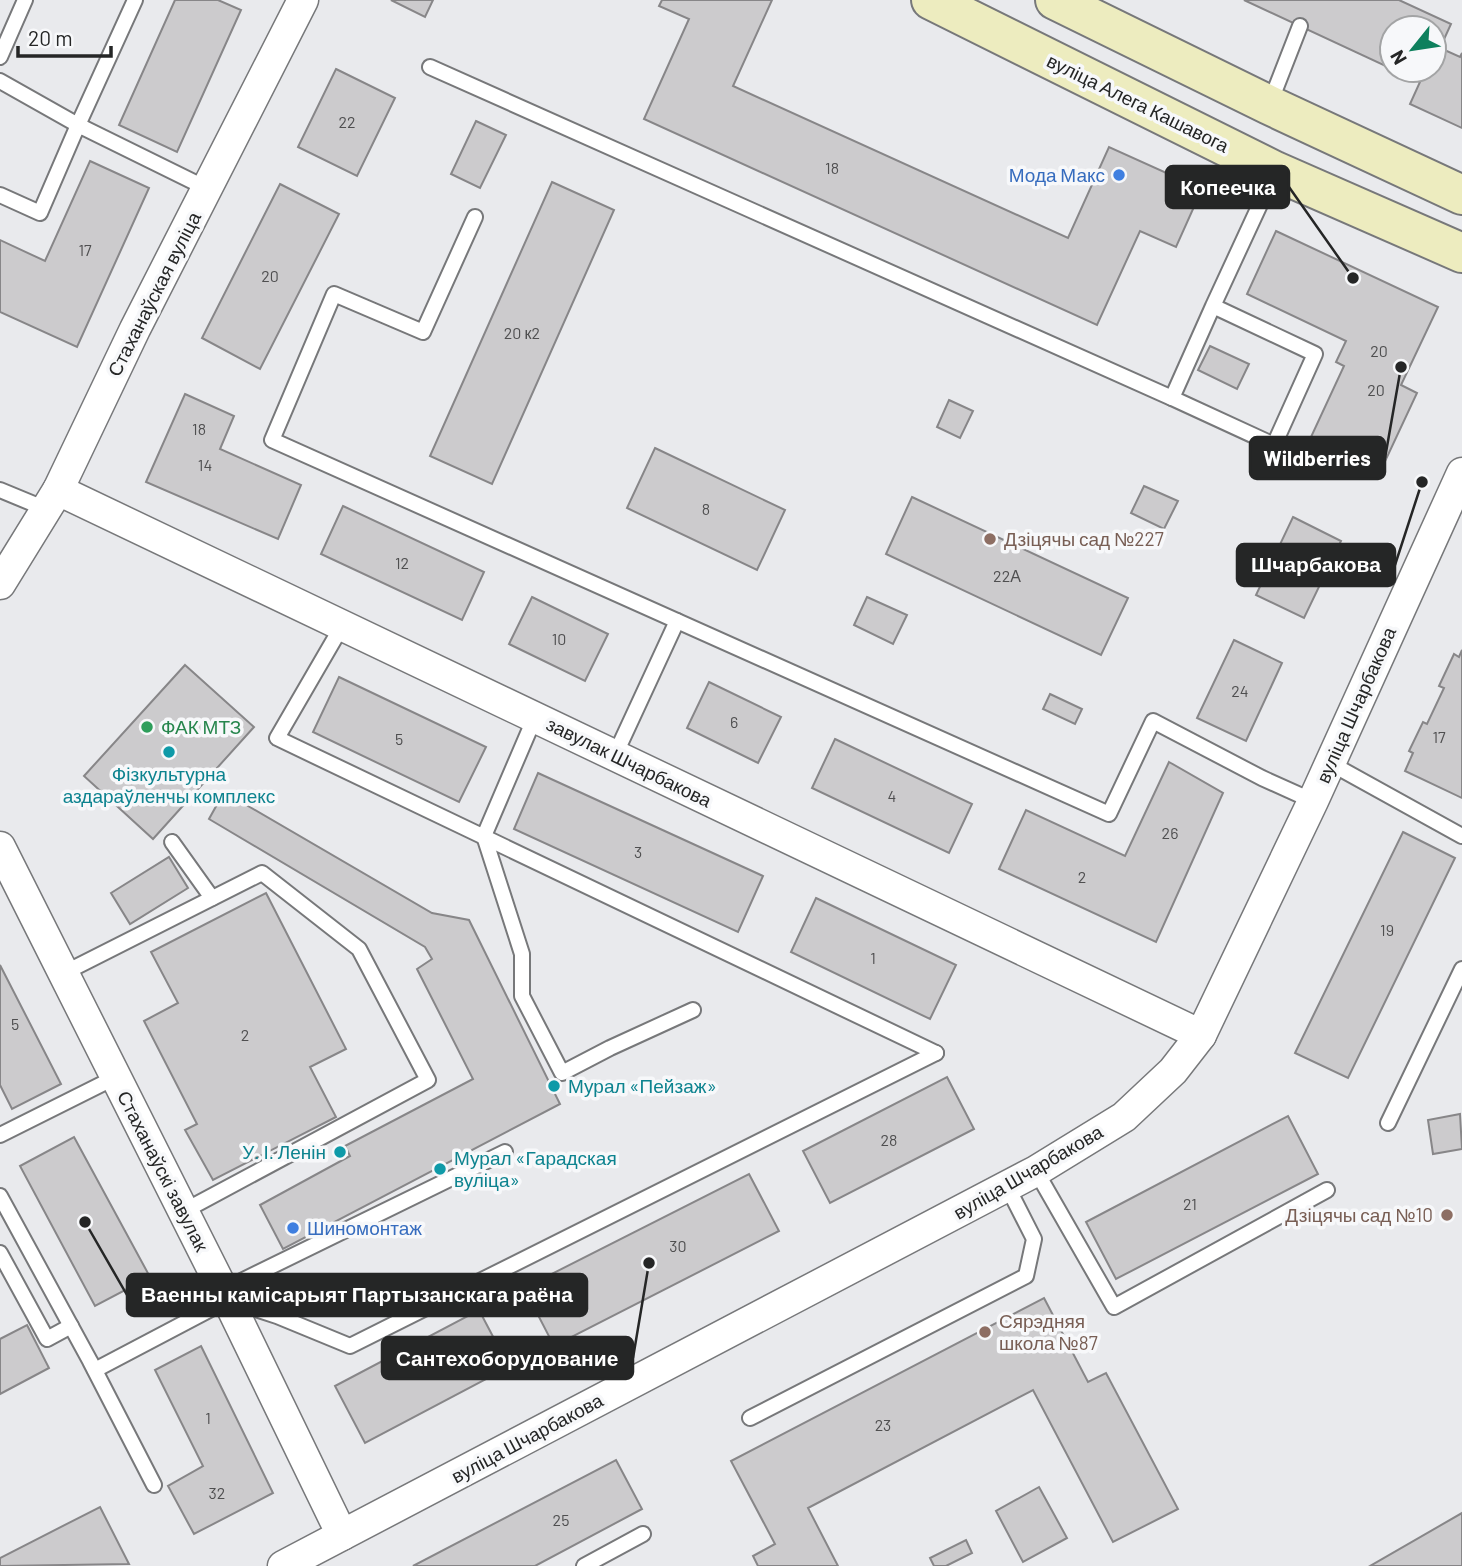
<svg xmlns="http://www.w3.org/2000/svg" width="1462" height="1566" font-family="Barlow,sans-serif">
	<style>
		.building { fill: #cccbcd; stroke: #878688; stroke-width: 2 }
		.lines { fill: none; stroke-linecap: round; stroke-linejoin: round }
		.lane-casing { stroke: #77787a; stroke-width: 18 }
		.street-casing { stroke: #77787a; stroke-width: 33 }
		.secondary-casing { stroke: #77787a; stroke-width: 42 }
		.lane { stroke: #fff; stroke-width: 14 }
		.street { stroke: #fff; stroke-width: 30 }
		.secondary { stroke: #edecbf; stroke-width: 38 }
		.shop-dot { fill: #3f7fe0; stroke: #f7f8fa; stroke-width: 2.5 }
		.education-dot { fill: #8d6e63; stroke: #f7f8fa; stroke-width: 2.5 }
		.leisure-dot { fill: #2e9e5b; stroke: #f7f8fa; stroke-width: 2.5 }
		.culture-dot { fill: #0f9aa8; stroke: #f7f8fa; stroke-width: 2.5 }
		.labels { text-anchor: middle; stroke-width: 7; stroke-linejoin: round; paint-order: stroke }
		.number-label { font-size: 16px; fill: #4f4f50 }
		.street-label { font-size: 19px; fill: #252626; stroke: #f7f8fa }
		.shop-label { font-size: 19px; fill: #366cbe; stroke: #f7f8fa; text-anchor: end }
		.education-label { font-size: 19px; fill: #785e54; stroke: #f7f8fa; text-anchor: start }
		.leisure-label { font-size: 19px; fill: #27864d; stroke: #f7f8fa; text-anchor: start }
		.culture-label { font-size: 19px; fill: #0d838f; stroke: #f7f8fa; text-anchor: start }
		.leader { fill: none; stroke: #252626; stroke-width: 2.5 }
		.callout-dot { fill: #252626; stroke: #f7f8fa; stroke-width: 2.5 }
		.callout { fill: #252626; stroke: #252626; stroke-width: 2.5 }
		.callout-label { font-size: 21px; text-anchor: middle; font-weight: bold; fill: #fff }
	</style>
	<rect width="100%" height="100%" fill="#e9eaed"/>
	<g class="building">
		<path d="M175,0H218L241,10L177,152L119,125Z"/>
		<path d="M391,0H433L425,17Z"/>
		<path d="M662,0H772L733,86L1068,238L1109,147L1202,189L1176,247L1140,231L1097,325L644,119L689,19L659,6Z"/>
		<path d="M1244,0H1399L1451,24L1440,48L1460,57L1462,53V128L1410,104L1420,82L1395,70H1434V28H1392V69Z"/>
		<path d="M336,69L395,98L357,176L298,147Z"/>
		<path d="M476,121L506,135L480,188L451,174Z"/>
		<path d="M90,161L149,188L77,347L0,312V240L45,261Z"/>
		<path d="M552,182L614,210L492,484L430,456Z"/>
		<path d="M280,184L339,214L260,369L202,338Z"/>
		<path d="M1276,231L1438,307L1401,385L1417,393L1381,470L1311,437L1344,366L1336,362L1346,341L1247,294Z"/>
		<path d="M1210,346L1249,364L1237,389L1198,370Z"/>
		<path d="M185,394L234,416L220,449L301,485L278,539L146,482Z"/>
		<path d="M949,400L973,411L960,438L937,427Z"/>
		<path d="M655,448L785,510L757,570L627,508Z"/>
		<path d="M1144,486L1178,501L1164,529L1131,513Z"/>
		<path d="M912,497L1128,598L1101,655L886,554Z"/>
		<path d="M343,506L484,572L462,620L321,554Z"/>
		<path d="M1293,517L1341,541L1304,618L1256,595Z"/>
		<path d="M532,597L608,634L585,681L509,644Z"/>
		<path d="M867,597L907,615L893,644L854,625Z"/>
		<path d="M1234,640L1282,663L1246,741L1197,718Z"/>
		<path d="M1462,650V798L1405,771L1413,753L1409,751L1423,722L1427,724L1444,688L1439,686L1454,654L1459,657Z"/>
		<path d="M185,665L254,727L153,839L84,776Z"/>
		<path d="M339,677L486,747L459,802L313,732Z"/>
		<path d="M709,682L781,717L758,763L687,728Z"/>
		<path d="M1050,694L1082,709L1075,724L1043,709Z"/>
		<path d="M835,739L972,804L949,853L812,788Z"/>
		<path d="M1169,762L1223,793L1156,942L999,869L1026,810L1125,856Z"/>
		<path d="M538,773L763,876L738,932L514,829Z"/>
		<path d="M224,792L432,913L469,920L560,1104L283,1249L260,1205L350,1156L345,1146L473,1079L417,969L432,959L425,947L209,819Z"/>
		<path d="M1403,832L1455,858L1348,1078L1295,1053Z"/>
		<path d="M169,857L188,888L130,924L111,893Z"/>
		<path d="M266,893L346,1049L310,1067L336,1117L213,1180L185,1130L197,1124L144,1021L178,1003L151,952Z"/>
		<path d="M816,898L956,965L930,1019L791,952Z"/>
		<path d="M0,965L61,1084L12,1109L0,1085Z"/>
		<path d="M947,1077L974,1129L830,1203L803,1151Z"/>
		<path d="M1460,1114L1462,1149L1433,1154L1428,1120Z"/>
		<path d="M1288,1116L1318,1174L1116,1279L1086,1222Z"/>
		<path d="M74,1137L150,1277L95,1306L20,1166Z"/>
		<path d="M749,1174L779,1231L554,1346L524,1288Z"/>
		<path d="M1044,1298L1088,1382L1106,1373L1178,1509L1113,1542L1033,1390L808,1508L838,1566H758L753,1556L775,1544L731,1461Z"/>
		<path d="M479,1310L509,1367L365,1443L335,1386Z"/>
		<path d="M27,1325L49,1368L0,1394V1339Z"/>
		<path d="M201,1346L273,1493L194,1534L168,1486L203,1466L155,1370Z"/>
		<path d="M616,1460L642,1509L535,1566H413Z"/>
		<path d="M1039,1487L1067,1538L1023,1562L996,1511Z"/>
		<path d="M100,1507L129,1564L0,1566V1558Z"/>
		<path d="M1462,1513V1566H1370Z"/>
		<path d="M966,1540L972,1553L946,1566H934L930,1558Z"/>
	</g>
	<g class="lines">
		<defs>
			<g id="lane">
				<path d="M0,57L25,0"/>
				<path d="M430,67L1172,398"/>
				<path d="M0,81L78,125L135,0"/>
				<path d="M1270,103L1300,26"/>
				<path d="M0,195L40,213L78,125L208,189"/>
				<path d="M475,217L423,332L334,294L272,440L1109,814L1153,721L1262,778L1313,801"/>
				<path d="M1213,306L1172,398L1274,445L1315,354L1213,306L1275,172"/>
				<path d="M0,490L46,509"/>
				<path d="M342,626L277,738L936,1053"/>
				<path d="M535,717L484,836L522,954V996L562,1073L610,1048L693,1010"/>
				<path d="M615,755L677,621"/>
				<path d="M1330,763L1462,836"/>
				<path d="M172,842L212,898"/>
				<path d="M64,973L262,873L359,949L428,1080L184,1211"/>
				<path d="M1388,1123L1462,969"/>
				<path d="M0,1135L116,1077"/>
				<path d="M1036,1171L1114,1307L1327,1190"/>
				<path d="M0,1196L90,1361L154,1485"/>
				<path d="M0,1253L47,1339L71,1326"/>
				<path d="M223,1290L505,1152"/>
				<path d="M95,1370L228,1300L277,1316L350,1346L936,1053"/>
				<path d="M750,1418L1026,1276L1034,1239L1007,1186"/>
				<path d="M584,1566L643,1534"/>
			</g>
			<g id="street">
				<path d="M58,490L1201,1035"/>
				<path d="M0,584L58,490L135,329L303,0"/>
				<path d="M0,847L228,1300L342,1535"/>
				<path d="M283,1566L1036,1171L1124,1117L1173,1071L1201,1035L1313,801L1462,473"/>
			</g>
			<g id="secondary">
				<path d="M931,0L1275,171L1462,253"/>
				<path d="M1055,0L1269,105L1462,195"/>
			</g>
		</defs>
		<use href="#lane" class="lane-casing"/>
		<use href="#street" class="street-casing"/>
		<use href="#secondary" class="secondary-casing"/>
		<use href="#lane" class="lane"/>
		<use href="#street" class="street"/>
		<use href="#secondary" class="secondary"/>
	</g>
	<g class="shop-dot">
		<circle cx="1119" cy="175" r="7"/>
		<circle cx="293" cy="1228" r="7"/>
	</g>
	<g class="education-dot">
		<circle cx="990" cy="539" r="7"/>
		<circle cx="1447" cy="1215" r="7"/>
		<circle cx="985" cy="1332" r="7"/>
	</g>
	<circle class="leisure-dot" cx="147" cy="727" r="7"/>
	<g class="culture-dot">
		<circle cx="169" cy="752" r="7"/>
		<circle cx="554" cy="1086" r="7"/>
		<circle cx="340" cy="1152" r="7"/>
		<circle cx="440" cy="1169" r="7"/>
	</g>
	<g class="labels">
		<g class="number-label">
			<text x="347" y="128">22</text>
			<text x="832" y="174">18</text>
			<text x="85" y="256">17</text>
			<text x="270" y="282">20</text>
			<text x="522" y="339">20 к2</text>
			<text x="1379" y="357">20</text>
			<text x="1376" y="396">20</text>
			<text x="199" y="435">18</text>
			<text x="205" y="471">14</text>
			<text x="706" y="515">8</text>
			<text x="402" y="569">12</text>
			<text x="1007" y="582">22А</text>
			<text x="559" y="645">10</text>
			<text x="1240" y="697">24</text>
			<text x="734" y="728">6</text>
			<text x="1439" y="743">17</text>
			<text x="399" y="745">5</text>
			<text x="892" y="802">4</text>
			<text x="1170" y="839">26</text>
			<text x="638" y="858">3</text>
			<text x="1082" y="883">2</text>
			<text x="1387" y="936">19</text>
			<text x="873" y="964">1</text>
			<text x="15" y="1030">5</text>
			<text x="245" y="1041">2</text>
			<text x="889" y="1146">28</text>
			<text x="1190" y="1210">21</text>
			<text x="678" y="1252">30</text>
			<text x="208" y="1424">1</text>
			<text x="883" y="1431">23</text>
			<text x="217" y="1499">32</text>
			<text x="561" y="1526">25</text>
		</g>
		<g class="street-label">
			<text transform="translate(1138 103) rotate(26)" y="7">вуліца Алега Кашавога</text>
			<text transform="translate(154 294) rotate(-63)" y="7">Стаханаўская вуліца</text>
			<text transform="translate(1356 705) rotate(-66)" y="7">вуліца Шчарбакова</text>
			<text transform="translate(629 762) rotate(26)" y="7">завулак Шчарбакова</text>
			<text transform="translate(163 1171) rotate(63)" y="7">Стаханаўскі завулак</text>
			<text transform="translate(1028 1172) rotate(-30)" y="7">вуліца Шчарбакова</text>
			<text transform="translate(527 1438) rotate(-28)" y="7">вуліца Шчарбакова</text>
		</g>
		<g class="shop-label">
			<text x="1105" y="182">Мода Макс</text>
			<text x="307" y="1235" text-anchor="start">Шиномонтаж</text>
		</g>
		<g class="education-label">
			<text x="1004" y="546">Дзіцячы сад №227</text>
			<text x="1433" y="1222" text-anchor="end">Дзіцячы сад №10</text>
			<text x="999" y="1328">Сярэдняя<tspan x="999" dy="22">школа №87</tspan></text>
		</g>
		<g class="leisure-label">
			<text x="161" y="734">ФАК МТЗ</text>
		</g>
		<g class="culture-label">
			<text x="169" y="781" text-anchor="middle">Фізкультурна<tspan x="169" dy="22">аздараўленчы комплекс</tspan></text>
			<text x="568" y="1093">Мурал «Пейзаж»</text>
			<text x="326" y="1159" text-anchor="end">У. І. Ленін</text>
			<text x="454" y="1165">Мурал «Гарадская<tspan x="454" dy="22">вуліца»</tspan></text>
		</g>
	</g>
	<path class="leader" d="M1353 278L1289 187M1401 367L1385 458M1422 482L1395 565M85 1222L127 1295M649 1263L633 1358"/>
	<g class="callout-dot">
		<circle cx="1353" cy="278" r="7"/>
		<circle cx="1401" cy="367" r="7"/>
		<circle cx="1422" cy="482" r="7"/>
		<circle cx="85" cy="1222" r="7"/>
		<circle cx="649" cy="1263" r="7"/>
	</g>
	<g class="callout">
		<rect x="1166" y="166" width="123" height="42" rx="7"/>
		<rect x="1250" y="437" width="135" height="42" rx="7"/>
		<rect x="1237" y="544" width="158" height="42" rx="7"/>
		<rect x="127" y="1274" width="460" height="42" rx="7"/>
		<rect x="382" y="1337" width="251" height="42" rx="7"/>
	</g>
	<g class="callout-label">
		<text x="1228" y="195">Копеечка</text>
		<text x="1317" y="466">Wildberries</text>
		<text x="1316" y="572">Шчарбакова</text>
		<text x="357" y="1302">Ваенны камісарыят Партызанскага раёна</text>
		<text x="507" y="1366">Сантехоборудование</text>
	</g>
	<g transform="translate(1413 49) rotate(240)"><circle r="33" fill="#f7f8fa" stroke="#a3a4a5" stroke-width="2"/>
	<path d="M0-5L12 26L0 18L-12 26Z" fill="#0e805d"/>
	<text y="-10" font-size="19" font-weight="bold" text-anchor="middle" fill="#252626">N</text>
	</g>
	<path d="M18 46v10h93v-10" fill="none" stroke="#252626" stroke-width="3.5"/>
	<text x="28" y="46" font-size="21" fill="#252626" stroke="#f7f8fa" stroke-width="5" paint-order="stroke">20 m</text>
</svg>
